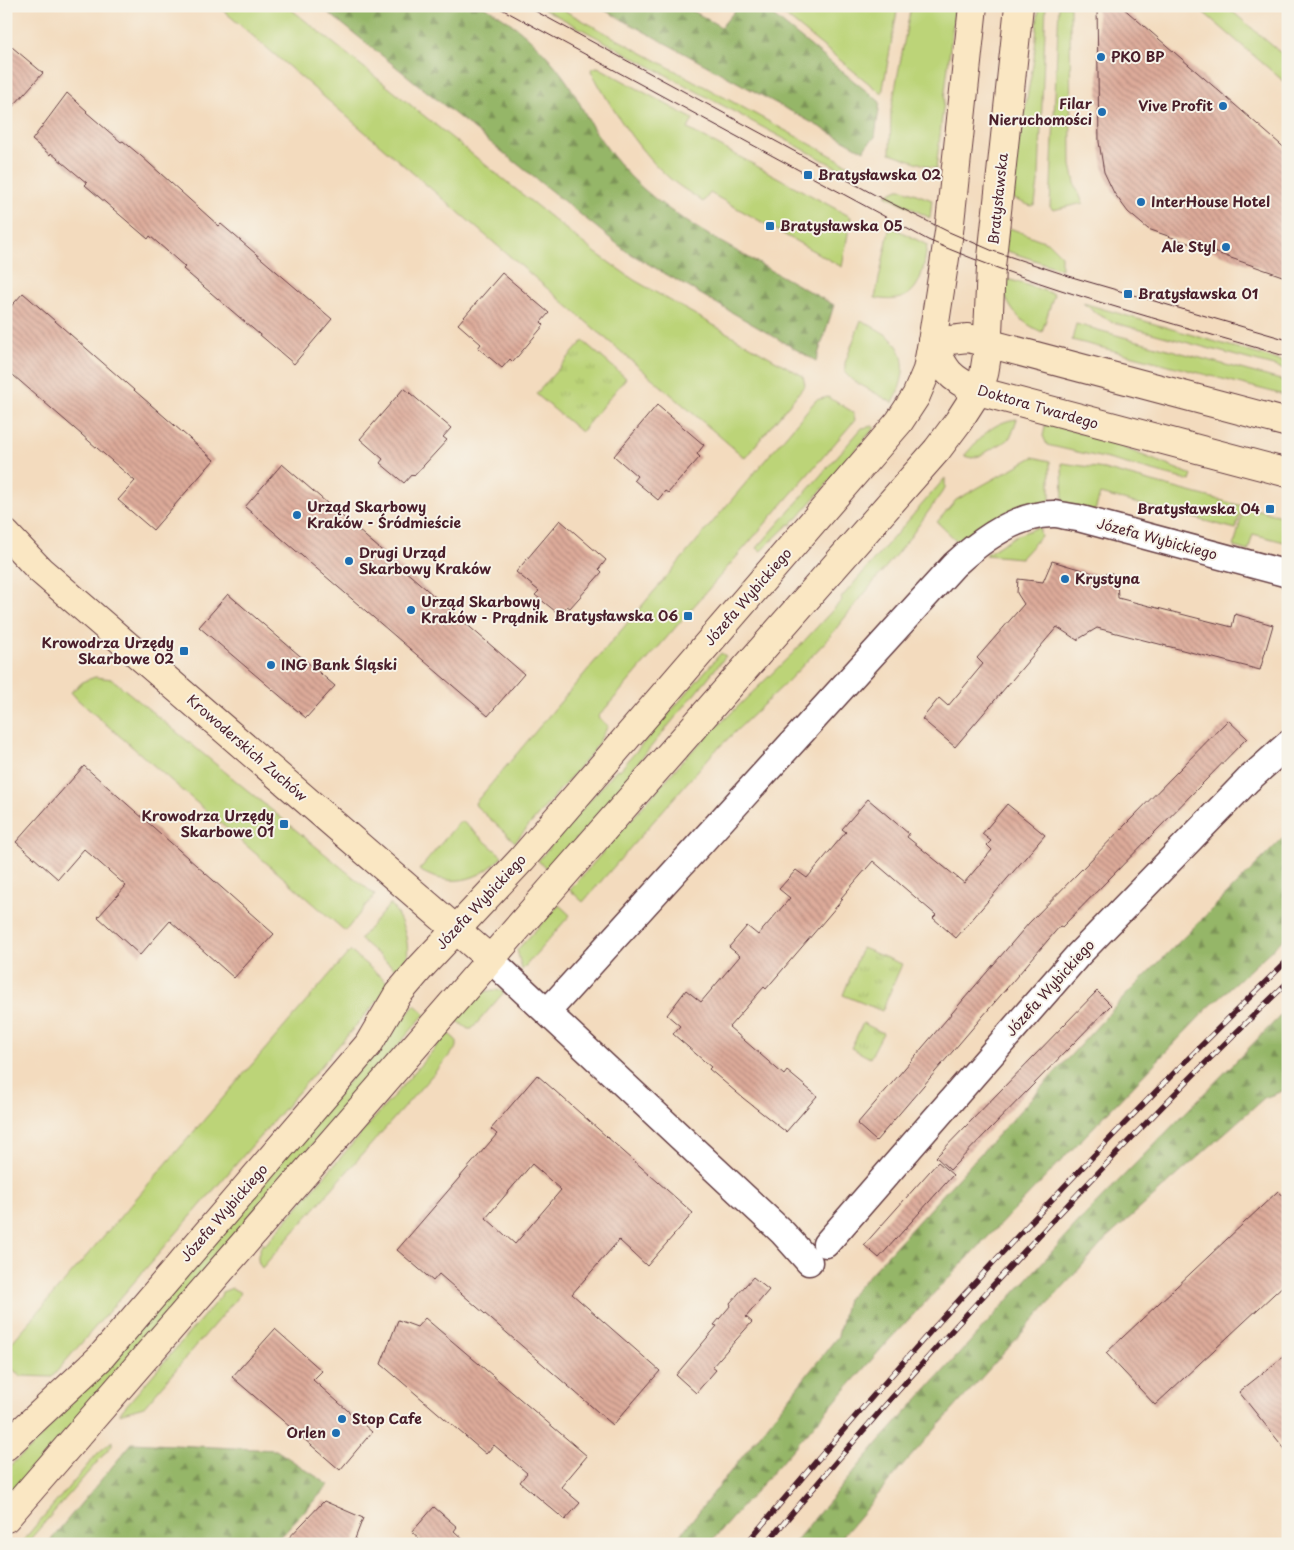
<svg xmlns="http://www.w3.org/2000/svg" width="1294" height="1550" font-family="'Playpen Sans',sans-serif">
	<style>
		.grass { fill: #bcd478; stroke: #837a52 }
		.forest { fill: url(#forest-firs); stroke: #706a4a }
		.park { fill: url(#park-tufts); stroke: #837a52 }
		.building { fill: url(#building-back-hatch); fill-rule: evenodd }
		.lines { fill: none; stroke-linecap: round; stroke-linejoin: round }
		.street-casing { stroke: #633b41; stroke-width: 29 }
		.secondary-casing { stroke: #633b41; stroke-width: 30 }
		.street { stroke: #fff; stroke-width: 26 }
		.secondary { stroke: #fae7c3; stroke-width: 28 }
		.tram { stroke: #4a1f2b; stroke-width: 1 }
		.rail-casing { stroke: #4a1f2b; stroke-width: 5.5 }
		.rail { stroke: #f7f3e8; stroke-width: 4; stroke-dasharray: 11; stroke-linecap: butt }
		.poi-dot { fill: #1f6fb2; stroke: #f7f3e8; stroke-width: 2 }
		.labels { text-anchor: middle; stroke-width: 4; stroke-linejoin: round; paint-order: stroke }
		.poi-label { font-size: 14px; font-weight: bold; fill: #4a1f2b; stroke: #f7f3e8; text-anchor: start }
		.street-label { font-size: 14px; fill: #4a1f2b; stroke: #f7f3e8 }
	</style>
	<defs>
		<pattern id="forest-firs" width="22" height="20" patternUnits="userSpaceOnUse" patternTransform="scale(1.25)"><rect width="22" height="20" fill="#95b668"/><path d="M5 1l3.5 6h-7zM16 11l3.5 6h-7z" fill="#7c9356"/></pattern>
		<pattern id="park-tufts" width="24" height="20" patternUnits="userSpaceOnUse" patternTransform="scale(1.25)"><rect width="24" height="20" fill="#bcd478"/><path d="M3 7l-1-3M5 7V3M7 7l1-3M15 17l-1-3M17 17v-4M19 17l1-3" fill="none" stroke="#a3b668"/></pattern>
		<pattern id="building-back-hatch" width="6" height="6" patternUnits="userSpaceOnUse" patternTransform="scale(1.25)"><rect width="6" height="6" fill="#ddab9a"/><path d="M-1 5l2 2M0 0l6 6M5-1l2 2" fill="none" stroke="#b58b7e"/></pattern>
	</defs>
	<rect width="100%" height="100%" fill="#f7f3e8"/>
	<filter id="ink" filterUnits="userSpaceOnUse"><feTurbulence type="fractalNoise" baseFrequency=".02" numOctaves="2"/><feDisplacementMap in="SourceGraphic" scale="10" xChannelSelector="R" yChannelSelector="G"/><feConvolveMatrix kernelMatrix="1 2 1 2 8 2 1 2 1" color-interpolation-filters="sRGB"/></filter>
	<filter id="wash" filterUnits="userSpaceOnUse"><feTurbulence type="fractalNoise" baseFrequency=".0096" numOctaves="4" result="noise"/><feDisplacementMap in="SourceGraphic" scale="20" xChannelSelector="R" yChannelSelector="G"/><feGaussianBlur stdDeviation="1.12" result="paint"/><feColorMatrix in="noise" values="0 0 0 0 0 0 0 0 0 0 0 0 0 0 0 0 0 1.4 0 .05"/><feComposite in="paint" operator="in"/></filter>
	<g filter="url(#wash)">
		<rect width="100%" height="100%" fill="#f3dbbe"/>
		<g class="grass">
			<path d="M218,6H287L593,251L634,280L803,376L805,385L745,458Z"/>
			<path d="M539,6H556L858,170L861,177L860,180Z"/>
			<path d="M773,6H898L882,94Z"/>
			<path d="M911,6H955L936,169L890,153L891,110Z"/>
			<path d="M1039,6H1046L1039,175L1035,204L1031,206L1009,197L1034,59Z"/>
			<path d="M1059,6H1070L1071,165L1076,187L1083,203L1053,210L1050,207Z"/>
			<path d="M1196,6H1226L1288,59V85Z"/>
			<path d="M598,67L693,119L688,129L851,217L842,267L710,193L703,202C694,195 683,189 674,182C638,152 614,112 591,71L592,68Z"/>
			<path d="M898,189H903L932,200L930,218L886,195Z"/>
			<path d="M890,226L927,245C923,277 918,307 875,298Z"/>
			<path d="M1007,227L1049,243L1061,255V269L1004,250Z"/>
			<path d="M1002,277L1054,294L1042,332C1017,321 1003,304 1002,277Z"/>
			<path d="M1083,303L1288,363V370L1115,323L1097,314Z"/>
			<path d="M861,320C869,325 880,330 888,336C911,355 904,380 893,403L852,380L845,373V363Z"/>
			<path d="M1076,324L1288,382V396L1072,340Z"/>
			<path d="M828,397L853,412L855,420L598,717L608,726L594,750L515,842L476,806L475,803L816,400Z"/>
			<path d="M1017,419L1012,434L1008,440L979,456L972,458L964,456C980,438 992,422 1017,419Z"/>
			<path d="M1046,423L1124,445V448L1192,475L1190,481L1112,460L1047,445L1043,436Z"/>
			<path d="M873,426L875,427L797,519H795L791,525L789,524L761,551L757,548L862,428Z"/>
			<path d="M1033,457L1050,461V502L960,544L937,522L956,500Z"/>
			<path d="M1062,463L1104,469L1242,506L1236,529L1100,494L1095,511L1063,504Z"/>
			<path d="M945,478V488L911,536L826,641L787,682L713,753L583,902L570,890L686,757L793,653L842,600L841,598Z"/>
			<path d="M1244,506L1288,518V543L1253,534L1248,551L1234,547Z"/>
			<path d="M1039,527L1041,536L1021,558L985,555L1015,536Z"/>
			<path d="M721,653L726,656L631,771L633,774L549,870L538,861L617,769L620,770Z"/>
			<path d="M95,677L112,679L375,895L347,929L344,930L78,700L71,692L84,681Z"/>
			<path d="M459,822H463L502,856C480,882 449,888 419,870Z"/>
			<path d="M390,904C404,920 416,956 400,973L360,939Z"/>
			<path d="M559,905L570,915L522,970L517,950Z"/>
			<path d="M350,951L391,985L52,1377L21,1376L6,1364V1349Z"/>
			<path d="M493,990L505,991L472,1029H468L456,1020L479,993Z"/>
			<path d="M415,1005L425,1014L6,1500V1469L35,1444Z"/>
			<path d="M448,1033L457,1041V1047L262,1268C255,1260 258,1252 263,1243L265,1245Z"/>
			<path d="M232,1288L241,1293L144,1407L119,1414L221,1296L222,1292Z"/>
			<path d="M112,1441V1445L26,1544H20L97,1454Z"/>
		</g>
		<g class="forest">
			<path d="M320,6H484C515,23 542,47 563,76C575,92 583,111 593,128C604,145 616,161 630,176C662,209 701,231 742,254C772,271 803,288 834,305L816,361L626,251Z"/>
			<path d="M597,6H684L721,27L739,6H761L880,102L875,137L865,147L864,151Z"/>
			<path d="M1288,833V935L1208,1008L889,1340L709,1544H673L838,1336L847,1299L1127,994Z"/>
			<path d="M1288,1008V1089L1264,1098L1107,1238L905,1463L836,1544H793L879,1442L1089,1211Z"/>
			<path d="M132,1443L276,1450L329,1485L273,1544H47Z"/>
		</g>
		<g class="park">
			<path d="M583,341L626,378L581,432L536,394Z"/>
			<path d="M862,948L902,964L882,1011L843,995Z"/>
			<path d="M863,1023L883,1033L870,1058L851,1048Z"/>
		</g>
		<g id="blocks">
			<g class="building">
				<path d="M1097,6H1121L1288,151V278L1148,229L1128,212L1114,193L1104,172L1099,142Z"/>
				<path d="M6,42L43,73L6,114Z"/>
				<path d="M67,93L87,111L86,112L121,142L123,141L141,156L219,226L221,224L332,319L294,364L183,269L185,267L150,236L148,239L85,185L87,183L51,153L50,155L32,140Z"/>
				<path d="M502,273L549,313L541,322L544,325L513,362L510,359L502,368L478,348L481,344L458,324Z"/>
				<path d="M23,293L214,460L153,530L118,500L135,481L6,369V312Z"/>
				<path d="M404,388L451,428L443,437L447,440L414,476L412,474L404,483L380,463L383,459L360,439Z"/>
				<path d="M657,405L704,445L697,454L700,457L668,493L665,491L658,500L634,480L637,476L614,456Z"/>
				<path d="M282,464L524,674L488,716L245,507Z"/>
				<path d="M560,520L606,560L599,569L602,572L570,608L567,606L560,615L535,595L539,591L516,572Z"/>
				<path d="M1052,561L1099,575L1112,573L1117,581L1118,598L1232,627L1235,614L1273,625L1260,670L1097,628L1077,640L1057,627L955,747L922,719L939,698L948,706L983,664L977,658L1024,604L1017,593L1018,579L1043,582Z"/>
				<path d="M228,594L335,686L306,718L199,627Z"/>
				<path d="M1228,720L1247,738L1062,927L1060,926L876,1141L857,1124L1029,923Z"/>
				<path d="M84,766L274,934L234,978L170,921L140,955L98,917L126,886L84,849L58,879L16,842Z"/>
				<path d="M868,799L909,834L907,837L964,883L992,850L987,845L991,841L982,834L1007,804L1045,835L956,938L933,918L936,915L873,861L841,898L843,899L766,989L764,987L729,1027L784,1075L787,1071L817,1096L786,1132L743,1098L709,1069L711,1067L673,1034L680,1026L667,1015L686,990L701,1002L740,956L729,947L747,926L758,935L790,898L779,889L796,870L807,878L846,832L842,829Z"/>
				<path d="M1097,991L1111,1005L950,1170L936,1157Z"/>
				<path d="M537,1075L693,1213L647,1266L619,1240L572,1294L660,1371L613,1425L439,1274L433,1281L397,1250L497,1134L491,1129ZM532,1164L561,1190L515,1244L486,1218Z"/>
				<path d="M938,1162L953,1175L879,1258L864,1245Z"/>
				<path d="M1278,1191L1288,1200V1281L1155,1405L1106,1353Z"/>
				<path d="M753,1277L769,1290L746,1317L752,1322L712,1367L716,1370L696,1393L676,1375L717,1326L714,1325L731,1305L730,1303Z"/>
				<path d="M425,1318L587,1456L561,1487L580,1503L565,1520L520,1482L527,1473L494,1445L486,1454L381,1364L398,1320L417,1327Z"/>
				<path d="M275,1329L322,1371L313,1380L372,1432L340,1470L232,1377Z"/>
				<path d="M1288,1353V1453L1239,1392Z"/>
				<path d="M324,1501L363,1518L353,1544H283Z"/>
				<path d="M434,1507L457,1527L454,1531L468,1544H426L412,1532Z"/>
			</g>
		</g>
	</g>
	<g filter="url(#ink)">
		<use href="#blocks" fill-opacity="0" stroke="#633b41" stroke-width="1"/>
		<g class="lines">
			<defs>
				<g id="street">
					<path d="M490,959L783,1233L809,1262"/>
					<path d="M547,1012L954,565C980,541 1017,513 1055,514C1062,515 1070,517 1078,518L1288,574"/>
					<path d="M826,1244L1079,954L1248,780L1288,744"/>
				</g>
				<g id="secondary">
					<path d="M932,342C945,371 949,378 978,391L1288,473"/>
					<path d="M932,342L968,338L987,343L1288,423"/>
					<path d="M6,534L40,570L490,959"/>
					<path d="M6,1446L100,1358L368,1045L398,994L421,967L522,859L899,422L916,396L927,370L932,342L949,232L973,6"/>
					<path d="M6,1518L554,886L937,450L958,422L978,391L984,374L987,355L991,267L1019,6"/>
				</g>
			</defs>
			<use href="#street" class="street-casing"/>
			<use href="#secondary" class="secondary-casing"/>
			<use href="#street" class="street"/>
			<use href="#secondary" class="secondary"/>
			<g class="tram">
				<path d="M496,6L928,240C1044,291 1167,321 1288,357"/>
				<path d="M526,6L875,195L949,232L993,251L1072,277L1288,340"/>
			</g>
			<defs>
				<g id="rail">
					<path d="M746,1544C917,1340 1097,1145 1288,960"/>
					<path d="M766,1544C931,1348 1104,1159 1288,982"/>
				</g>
			</defs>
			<use href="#rail" class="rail-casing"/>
			<use href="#rail" class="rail"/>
		</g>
	</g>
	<g class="poi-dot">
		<circle cx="1101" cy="57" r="5"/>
		<circle cx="1223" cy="106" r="5"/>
		<circle cx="1102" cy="112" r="5"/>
		<rect x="803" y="170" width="10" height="10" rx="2.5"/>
		<circle cx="1141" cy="202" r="5"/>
		<rect x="765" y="221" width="10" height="10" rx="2.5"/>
		<circle cx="1226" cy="247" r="5"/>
		<rect x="1123" y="289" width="10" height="10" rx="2.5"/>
		<rect x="1265" y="504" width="10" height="10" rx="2.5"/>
		<circle cx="297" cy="515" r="5"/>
		<circle cx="349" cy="561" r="5"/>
		<circle cx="1065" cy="579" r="5"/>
		<circle cx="411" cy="610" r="5"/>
		<rect x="683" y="611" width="10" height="10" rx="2.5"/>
		<rect x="179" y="646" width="10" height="10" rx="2.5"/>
		<circle cx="271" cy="665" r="5"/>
		<rect x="279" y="819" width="10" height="10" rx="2.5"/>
		<circle cx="342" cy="1419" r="5"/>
		<circle cx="336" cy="1433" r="5"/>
	</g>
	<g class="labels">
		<g class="poi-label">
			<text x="1111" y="62">PKO BP</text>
			<text x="1092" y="109" text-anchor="end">Filar<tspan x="1092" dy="16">Nieruchomości</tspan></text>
			<text x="1213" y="111" text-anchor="end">Vive Profit</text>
			<text x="818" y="180">Bratysławska 02</text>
			<text x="1151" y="207">InterHouse Hotel</text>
			<text x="780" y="231">Bratysławska 05</text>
			<text x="1216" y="252" text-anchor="end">Ale Styl</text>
			<text x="1138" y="299">Bratysławska 01</text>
			<text x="307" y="512">Urząd Skarbowy<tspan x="307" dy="16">Kraków - Śródmieście</tspan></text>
			<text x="1260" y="514" text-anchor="end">Bratysławska 04</text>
			<text x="359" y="558">Drugi Urząd<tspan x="359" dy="16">Skarbowy Kraków</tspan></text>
			<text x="1075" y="584">Krystyna</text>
			<text x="421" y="607">Urząd Skarbowy<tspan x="421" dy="16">Kraków - Prądnik</tspan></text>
			<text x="678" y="621" text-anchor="end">Bratysławska 06</text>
			<text x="174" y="648" text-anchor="end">Krowodrza Urzędy<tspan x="174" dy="16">Skarbowe 02</tspan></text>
			<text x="281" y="670">ING Bank Śląski</text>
			<text x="274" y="821" text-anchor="end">Krowodrza Urzędy<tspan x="274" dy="16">Skarbowe 01</tspan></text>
			<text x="352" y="1424">Stop Cafe</text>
			<text x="326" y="1438" text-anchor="end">Orlen</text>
		</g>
		<g class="street-label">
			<text transform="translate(998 199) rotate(-84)" y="5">Bratysławska</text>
			<text transform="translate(1038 407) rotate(16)" y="5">Doktora Twardego</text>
			<text transform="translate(1157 539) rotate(15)" y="5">Józefa Wybickiego</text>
			<text transform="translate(748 597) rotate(-49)" y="5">Józefa Wybickiego</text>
			<text transform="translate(247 748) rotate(41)" y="5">Krowoderskich Zuchów</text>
			<text transform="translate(481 902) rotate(-47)" y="5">Józefa Wybickiego</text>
			<text transform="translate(1050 988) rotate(-48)" y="5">Józefa Wybickiego</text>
			<text transform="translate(224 1213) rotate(-49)" y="5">Józefa Wybickiego</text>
		</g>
	</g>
	<rect width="1294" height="1550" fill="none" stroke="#f7f3e8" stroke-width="25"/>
</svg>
